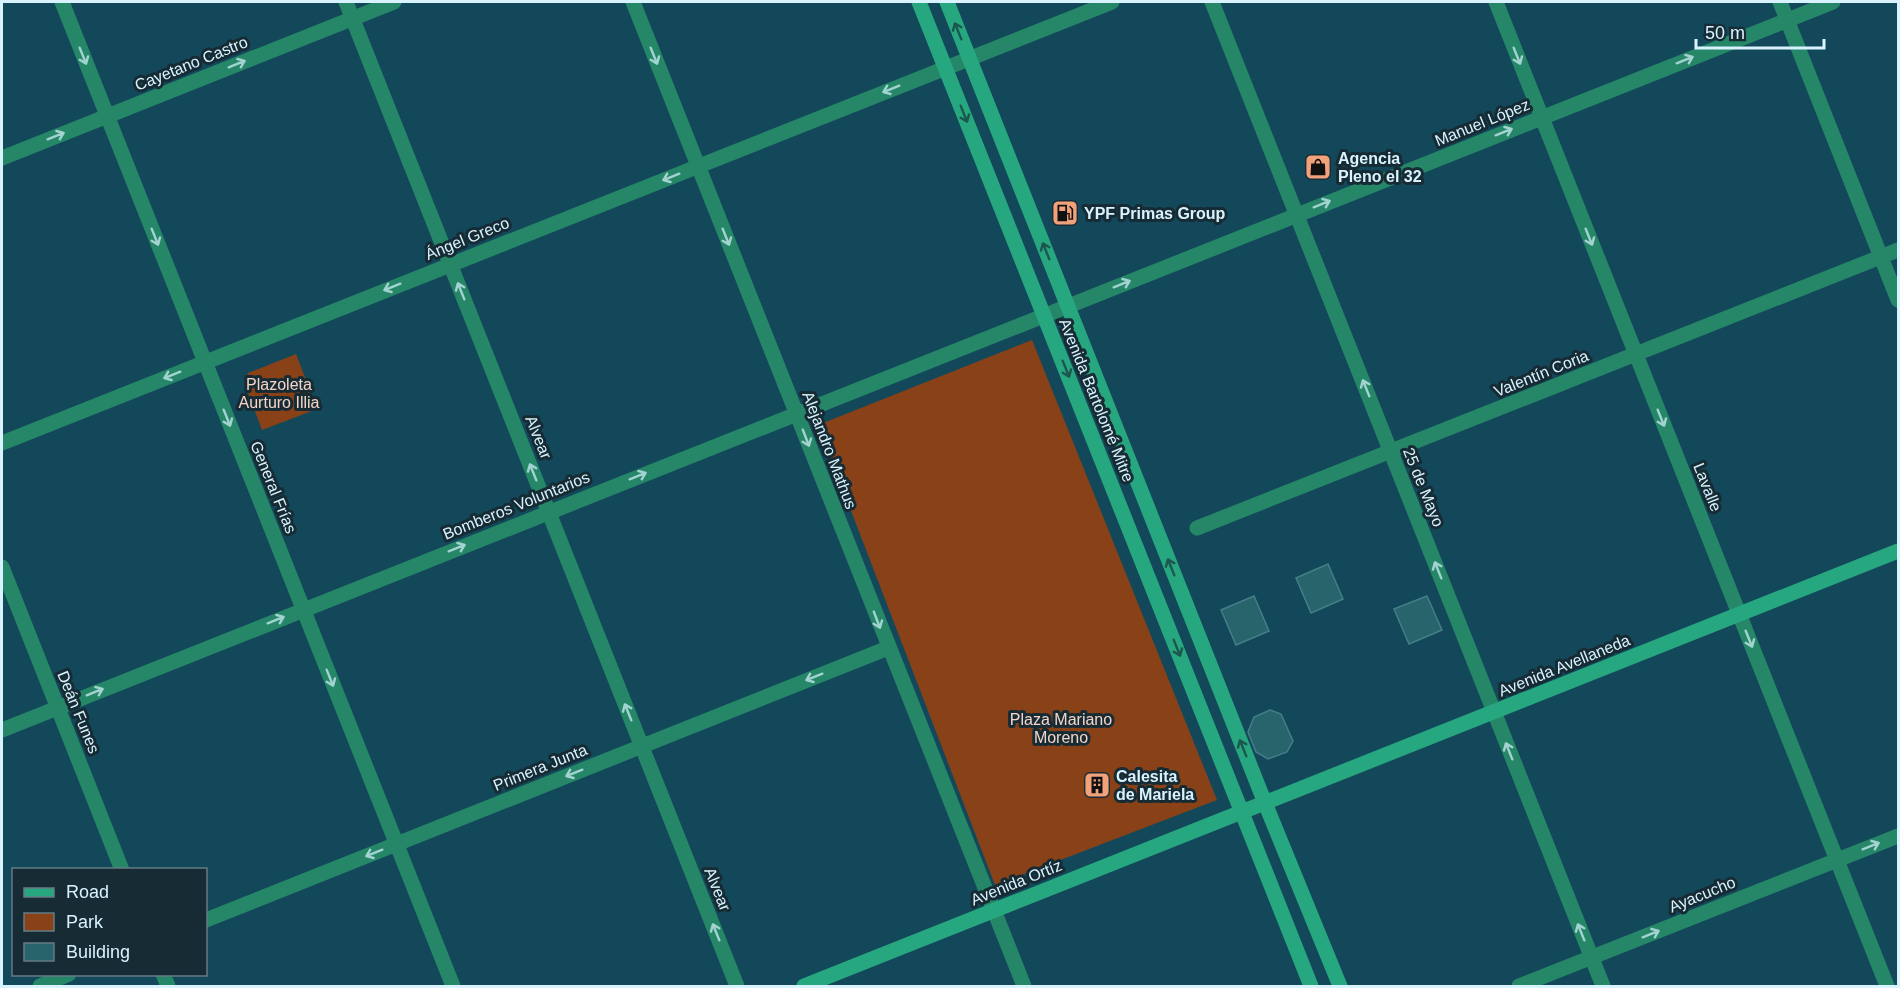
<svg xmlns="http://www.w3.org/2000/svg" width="1900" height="988" font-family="Arial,sans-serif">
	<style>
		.green { fill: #894118 }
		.building { fill: #28646c; stroke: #447f87; stroke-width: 1.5 }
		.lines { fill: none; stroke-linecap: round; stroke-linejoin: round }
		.street { stroke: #258767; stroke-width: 15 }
		.secondary { stroke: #27a77f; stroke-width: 15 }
		.oneway { stroke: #1c564e }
		.oneway2 { stroke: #a3d3d1 }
		.labels { text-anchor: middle; stroke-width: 6; stroke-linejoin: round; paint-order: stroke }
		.street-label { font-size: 16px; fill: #d9f3fe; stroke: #162b34 }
		.poi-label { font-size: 16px; font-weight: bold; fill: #d9f3fe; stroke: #162b34; text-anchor: start }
		.park-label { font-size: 16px; fill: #f4d5c7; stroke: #162b34 }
	</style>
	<rect width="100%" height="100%" fill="#13485b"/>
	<g class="green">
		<path d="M1032,340L1217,800L995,885L818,425Z"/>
		<path d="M296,354L317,409L262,430L244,382L248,373Z"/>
	</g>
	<g class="building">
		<path d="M1328,564L1343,599L1311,613L1296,578Z"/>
		<path d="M1254,596L1269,631L1236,645L1221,610Z"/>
		<path d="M1427,596L1442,630L1409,644L1394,609Z"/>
		<path d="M1270,710L1281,714L1293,741L1287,752L1268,759L1256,752L1248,732L1254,717Z"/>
		<circle cx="1097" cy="784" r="10"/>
	</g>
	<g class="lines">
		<g class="street">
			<path d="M62,2L453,986"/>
			<path d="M346,2L737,986"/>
			<path d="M633,2L1024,986"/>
			<path d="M1212,2L1603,986"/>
			<path d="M1496,2L1887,986"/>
			<path d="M1780,2L1898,300"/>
			<path d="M2,158L394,2"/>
			<path d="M2,443L1112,2"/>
			<path d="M1197,528L1898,250"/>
			<path d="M2,567L122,870"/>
			<path d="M2,730L1833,2"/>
			<path d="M206,920L888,648"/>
			<path d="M163,974L168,986"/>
			<path d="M40,986L69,974"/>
			<path d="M1519,986L1898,836"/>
		</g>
		<g class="secondary">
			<path d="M919,2L1311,986"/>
			<path d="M947,2L1265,803L1340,986"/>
			<path d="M804,986L1898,551"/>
		</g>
	</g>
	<defs><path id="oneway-shaft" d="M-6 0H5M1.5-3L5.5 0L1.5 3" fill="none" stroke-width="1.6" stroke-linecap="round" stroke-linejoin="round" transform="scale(1.5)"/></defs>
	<g class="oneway">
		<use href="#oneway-shaft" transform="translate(958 31) rotate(-112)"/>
		<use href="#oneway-shaft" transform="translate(964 114) rotate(68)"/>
		<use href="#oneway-shaft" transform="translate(1046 251) rotate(-112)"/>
		<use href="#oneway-shaft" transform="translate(1066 369) rotate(68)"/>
		<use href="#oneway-shaft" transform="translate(1171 567) rotate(-112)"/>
		<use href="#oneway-shaft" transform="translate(1177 648) rotate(68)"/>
		<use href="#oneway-shaft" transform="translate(1243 748) rotate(-112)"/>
	</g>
	<g class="oneway2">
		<use href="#oneway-shaft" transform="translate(83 56) rotate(68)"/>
		<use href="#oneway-shaft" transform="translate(654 56) rotate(68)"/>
		<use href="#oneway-shaft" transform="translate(1517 56) rotate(68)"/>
		<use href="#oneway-shaft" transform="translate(1685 60) rotate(-22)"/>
		<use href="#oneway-shaft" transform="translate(237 64) rotate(-22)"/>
		<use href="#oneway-shaft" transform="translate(891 89) rotate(158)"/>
		<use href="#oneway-shaft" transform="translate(1504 132) rotate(-22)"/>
		<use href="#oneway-shaft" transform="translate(56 136) rotate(-22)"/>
		<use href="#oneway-shaft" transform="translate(671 177) rotate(158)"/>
		<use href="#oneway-shaft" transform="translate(1322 204) rotate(-22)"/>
		<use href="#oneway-shaft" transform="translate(155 237) rotate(68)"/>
		<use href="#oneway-shaft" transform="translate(726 237) rotate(68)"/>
		<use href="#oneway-shaft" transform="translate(1589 237) rotate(68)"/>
		<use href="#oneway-shaft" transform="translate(1122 284) rotate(-22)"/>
		<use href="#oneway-shaft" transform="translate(392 287) rotate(158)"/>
		<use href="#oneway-shaft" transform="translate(461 291) rotate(-112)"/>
		<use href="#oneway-shaft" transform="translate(172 375) rotate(158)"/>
		<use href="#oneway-shaft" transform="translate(1366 388) rotate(-112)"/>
		<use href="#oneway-shaft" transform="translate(227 418) rotate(68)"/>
		<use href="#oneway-shaft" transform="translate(1661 418) rotate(68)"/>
		<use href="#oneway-shaft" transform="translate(806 438) rotate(69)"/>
		<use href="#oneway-shaft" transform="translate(533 472) rotate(-112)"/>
		<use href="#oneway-shaft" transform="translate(638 476) rotate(-22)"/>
		<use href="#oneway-shaft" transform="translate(457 548) rotate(-22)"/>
		<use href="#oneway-shaft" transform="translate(1438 570) rotate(-112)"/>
		<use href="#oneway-shaft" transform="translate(276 620) rotate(-22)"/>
		<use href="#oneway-shaft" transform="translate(877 620) rotate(69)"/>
		<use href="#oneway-shaft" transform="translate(1749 639) rotate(68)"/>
		<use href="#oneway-shaft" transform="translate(814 677) rotate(158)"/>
		<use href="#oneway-shaft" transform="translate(330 678) rotate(68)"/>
		<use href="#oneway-shaft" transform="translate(95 692) rotate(-22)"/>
		<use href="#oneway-shaft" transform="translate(628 712) rotate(-112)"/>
		<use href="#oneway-shaft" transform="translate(1509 751) rotate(-112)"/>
		<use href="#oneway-shaft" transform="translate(574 773) rotate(158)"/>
		<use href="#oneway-shaft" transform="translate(1871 846) rotate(-22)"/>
		<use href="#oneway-shaft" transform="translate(374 853) rotate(158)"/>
		<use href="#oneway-shaft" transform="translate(716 932) rotate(-112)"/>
		<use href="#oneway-shaft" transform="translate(1581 932) rotate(-112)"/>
		<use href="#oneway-shaft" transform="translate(1651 934) rotate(-22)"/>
	</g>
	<defs>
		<symbol id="shop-square" viewBox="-11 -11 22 22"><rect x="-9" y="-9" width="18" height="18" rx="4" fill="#f1a27b" stroke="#162b34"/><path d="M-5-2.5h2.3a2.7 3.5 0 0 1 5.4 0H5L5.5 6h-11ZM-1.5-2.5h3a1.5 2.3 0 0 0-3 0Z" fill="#111"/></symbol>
		<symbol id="fuel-square" viewBox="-11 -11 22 22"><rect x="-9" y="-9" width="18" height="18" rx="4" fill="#f1a27b" stroke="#162b34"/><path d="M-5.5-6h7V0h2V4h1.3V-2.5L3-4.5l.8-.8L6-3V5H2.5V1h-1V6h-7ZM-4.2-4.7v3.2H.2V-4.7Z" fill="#111"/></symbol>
		<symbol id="building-square" viewBox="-11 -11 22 22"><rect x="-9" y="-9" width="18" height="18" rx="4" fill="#f1a27b" stroke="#162b34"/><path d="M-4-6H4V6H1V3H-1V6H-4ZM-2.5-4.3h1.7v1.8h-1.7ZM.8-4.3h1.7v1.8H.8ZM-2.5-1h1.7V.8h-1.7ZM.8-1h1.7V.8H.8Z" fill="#111"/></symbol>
	</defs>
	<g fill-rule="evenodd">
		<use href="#shop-square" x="1303" y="152" width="30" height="30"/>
		<use href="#fuel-square" x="1050" y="198" width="30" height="30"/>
		<use href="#building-square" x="1082" y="770" width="30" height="30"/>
	</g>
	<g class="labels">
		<g class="street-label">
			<text transform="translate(191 63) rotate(-22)" y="6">Cayetano Castro</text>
			<text transform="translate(1482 122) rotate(-22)" y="6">Manuel López</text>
			<text transform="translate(467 238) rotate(-22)" y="6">Ángel Greco</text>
			<text transform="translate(1541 373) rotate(-22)" y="6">Valentín Coria</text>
			<text transform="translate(1097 400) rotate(68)" y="6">Avenida Bartolomé Mitre</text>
			<text transform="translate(539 437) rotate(68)" y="6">Alvear</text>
			<text transform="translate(830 450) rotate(69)" y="6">Alejandro Mathus</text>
			<text transform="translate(274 487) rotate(68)" y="6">General Frías</text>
			<text transform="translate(1424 487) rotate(68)" y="6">25 de Mayo</text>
			<text transform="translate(1708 487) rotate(68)" y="6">Lavalle</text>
			<text transform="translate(516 505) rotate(-22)" y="6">Bomberos Voluntarios</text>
			<text transform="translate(1564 665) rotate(-22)" y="6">Avenida Avellaneda</text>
			<text transform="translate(79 712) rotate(68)" y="6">Deán Funes</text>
			<text transform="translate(540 767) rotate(-22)" y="6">Primera Junta</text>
			<text transform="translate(1016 882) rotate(-22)" y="6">Avenida Ortíz</text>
			<text transform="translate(718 889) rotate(68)" y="6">Alvear</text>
			<text transform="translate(1702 894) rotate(-22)" y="6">Ayacucho</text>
		</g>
		<g class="poi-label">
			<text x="1338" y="164">Agencia<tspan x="1338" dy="18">Pleno el 32</tspan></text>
			<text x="1084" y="219">YPF Primas Group</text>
			<text x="1116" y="782">Calesita<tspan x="1116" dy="18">de Mariela</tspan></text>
		</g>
		<g class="park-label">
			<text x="279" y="390">Plazoleta<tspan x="279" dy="18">Aurturo Illia</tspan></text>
			<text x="1061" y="725">Plaza Mariano<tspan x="1061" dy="18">Moreno</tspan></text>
		</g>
	</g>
	<rect width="1900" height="988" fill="none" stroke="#d9f3fe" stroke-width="6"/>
	<rect x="12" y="868" width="195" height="108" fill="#162b34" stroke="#647b85" stroke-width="1.5"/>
	<rect x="24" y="888" width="30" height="9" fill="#27a77f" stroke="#647b85" stroke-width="1.5"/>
	<text x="66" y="898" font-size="18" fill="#d9f3fe">Road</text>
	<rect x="24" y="913" width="30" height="18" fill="#894118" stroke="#647b85" stroke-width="1.5"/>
	<text x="66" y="928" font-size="18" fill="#d9f3fe">Park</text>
	<rect x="24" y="943" width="30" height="18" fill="#28646c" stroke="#647b85" stroke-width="1.5"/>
	<text x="66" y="958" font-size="18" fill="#d9f3fe">Building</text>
	<path d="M1696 39v9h128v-9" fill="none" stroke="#d9f3fe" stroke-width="3"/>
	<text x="1705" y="39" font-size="18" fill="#d9f3fe" stroke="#162b34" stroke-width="4.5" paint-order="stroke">50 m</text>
</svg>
